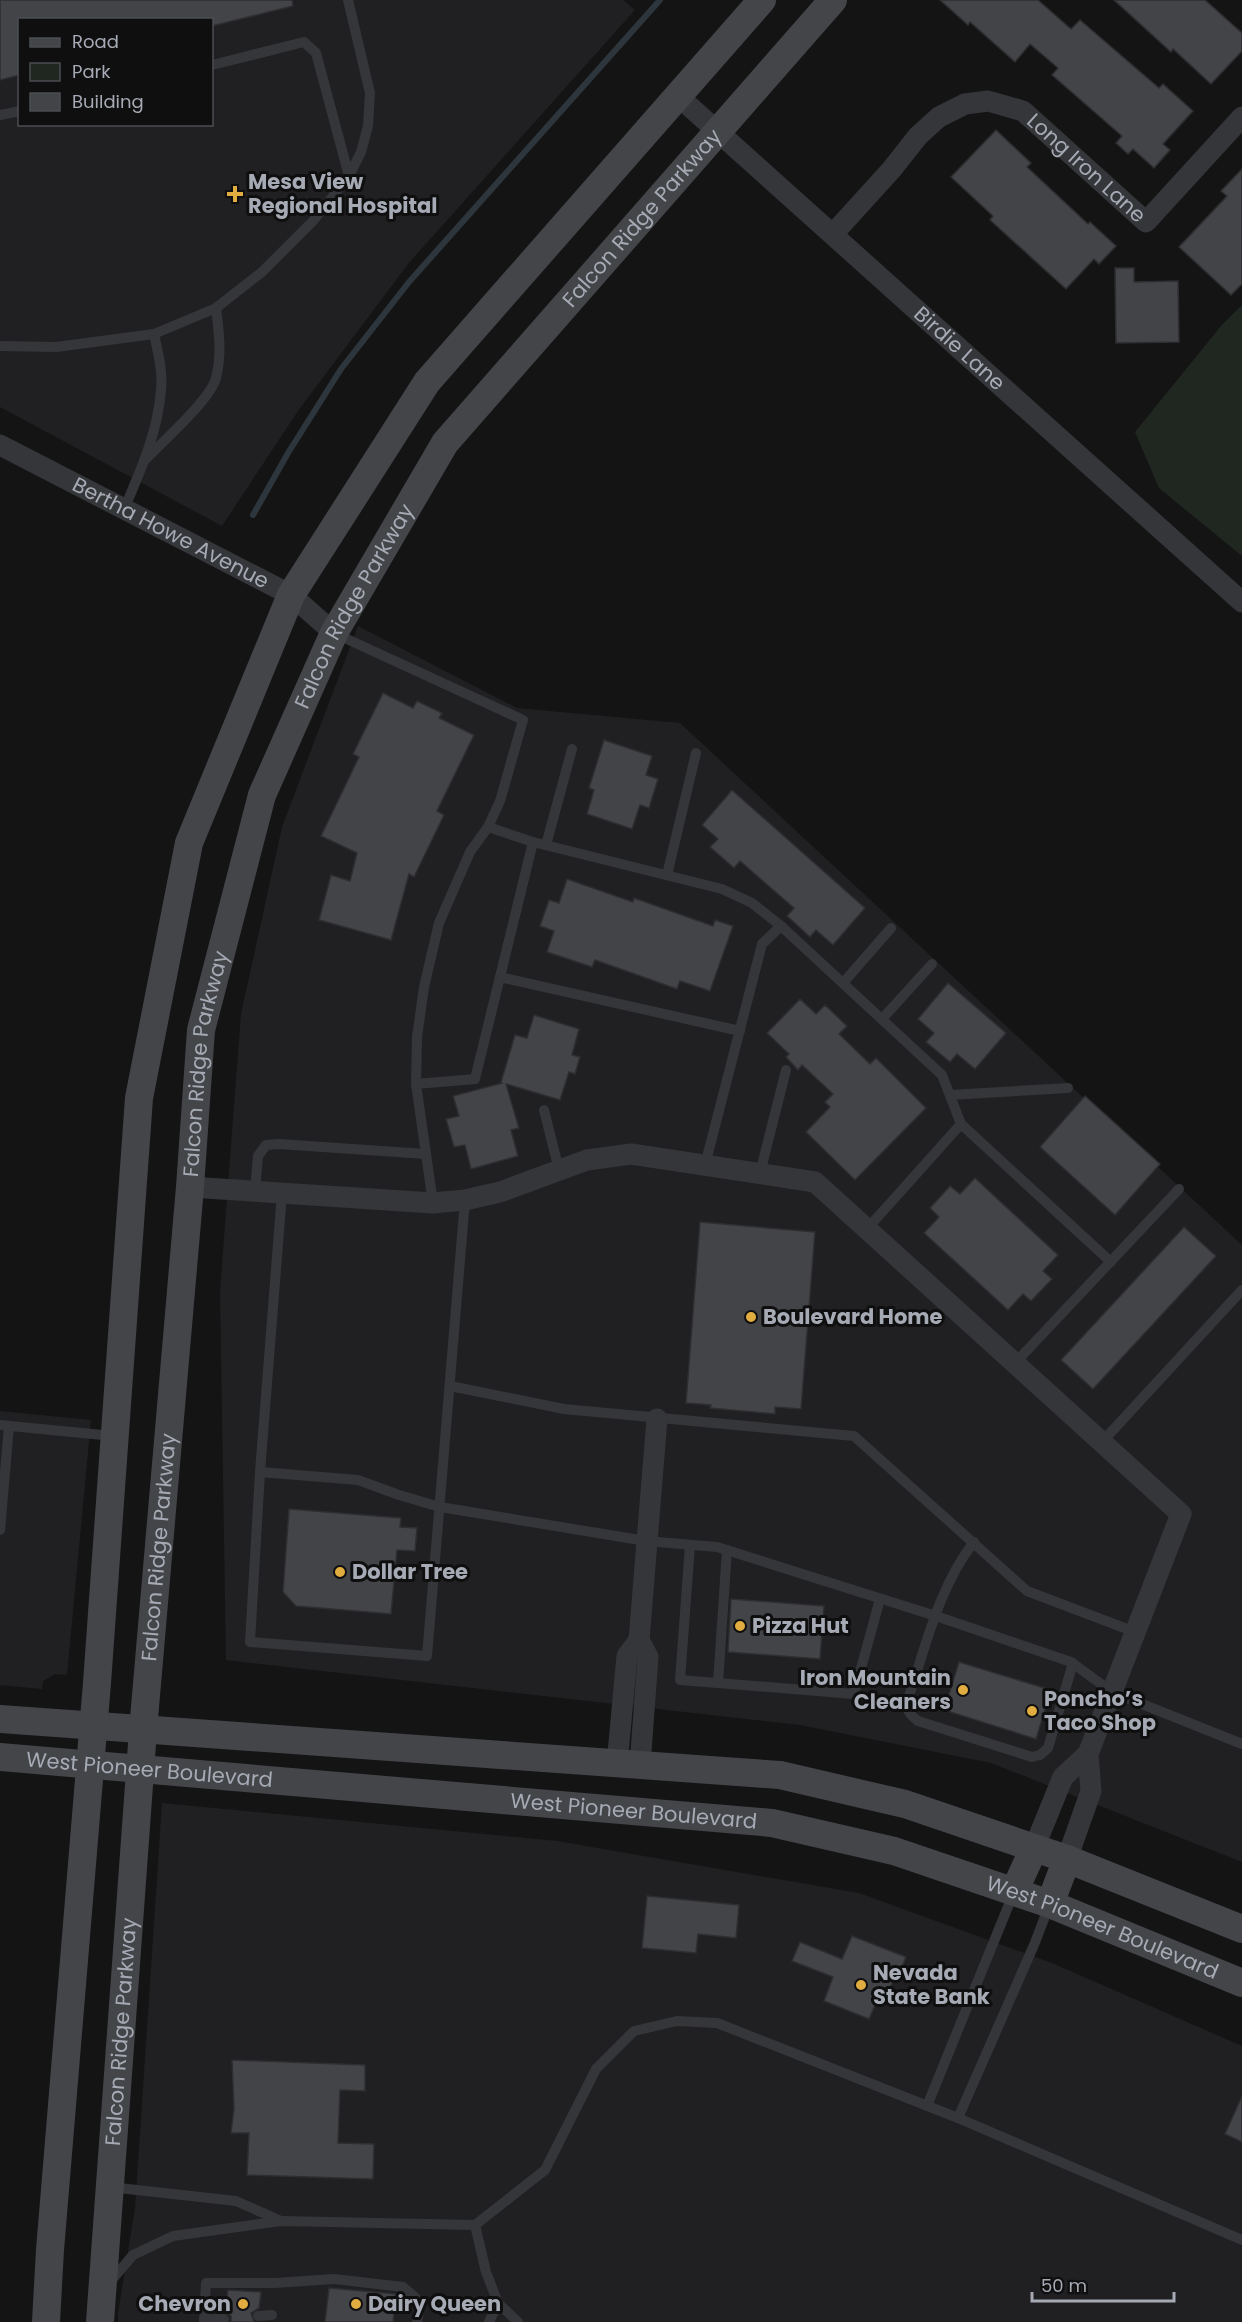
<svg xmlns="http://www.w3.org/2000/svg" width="1242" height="2322" font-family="Poppins,sans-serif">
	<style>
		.built { fill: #202022; fill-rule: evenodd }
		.green { fill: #202721 }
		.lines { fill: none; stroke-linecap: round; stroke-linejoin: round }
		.stream { stroke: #2e363d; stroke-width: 6 }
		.building { fill: #434448; stroke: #2e2e31; stroke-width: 1.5 }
		.lane { stroke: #35363a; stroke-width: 10 }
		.street { stroke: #35363a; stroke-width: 21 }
		.secondary { stroke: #434549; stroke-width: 28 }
		.poi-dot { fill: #e1ad40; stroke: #0f0f10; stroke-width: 2 }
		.labels { text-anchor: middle; stroke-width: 6; stroke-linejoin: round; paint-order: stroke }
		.street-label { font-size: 21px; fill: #a6aab4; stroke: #0f0f10 }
		.poi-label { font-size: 21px; font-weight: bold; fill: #a6aab4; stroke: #0f0f10; text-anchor: start }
	</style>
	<rect width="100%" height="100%" fill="#141415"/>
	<g class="built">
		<path d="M0,0H623L635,10L408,264L298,411L222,526L0,407ZM20,20H212V124H20Z"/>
		<path d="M358,626L517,708L680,723L1242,1245V1862L991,1763L800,1725L226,1660L220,1291L241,1014L282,827Z"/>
		<path d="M0,1411L91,1420L67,1675L55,1674L43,1681L42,1689L0,1685Z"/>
		<path d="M162,1803L557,1841L859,1893L1052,1963L1242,2046V2322H118V2313L135,2208Z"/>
	</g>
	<path class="green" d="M1242,305V556L1159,488L1135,432L1221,326Z"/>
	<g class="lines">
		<path class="stream" d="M253,515L288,453L341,369L409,282L660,0"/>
	</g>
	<g class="building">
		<path d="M0,0H292L293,6L212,26V20H20V75L0,80Z"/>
		<path d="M940,0H1038L1071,29L1080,20L1159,88L1163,84L1193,111L1163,144L1170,150L1154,168L1133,149L1128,154L1116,143L1122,136L1052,75L1058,68L1030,44L1015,62L970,22L968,25Z"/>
		<path d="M1114,0H1205L1242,33V51L1211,84L1173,49L1171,52Z"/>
		<path d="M996,130L1031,163L1027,167L1088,224L1090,222L1116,246L1099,264L1094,259L1066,289L990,220L993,216L951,177Z"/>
		<path d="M1242,169V284L1231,295L1179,247L1227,196L1221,191Z"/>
		<path d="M1115,268H1134V282L1178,281L1179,342L1116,343Z"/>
		<path d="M383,693L413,708L417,701L442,713L439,718L474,735L437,811L444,815L414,877L409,874L391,940L319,920L331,875L350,881L357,853L321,836L359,757L353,754Z"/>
		<path d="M604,740L652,756L646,775L658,779L649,808L640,805L632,829L587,814L594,790L589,788Z"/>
		<path d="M732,790L865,908L833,945L816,930L810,937L787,916L794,908L740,861L734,868L710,847L718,839L702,825Z"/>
		<path d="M567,879L633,902L634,898L713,926L715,920L733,926L710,991L680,981L677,989L595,960L592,967L547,952L554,931L540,926L549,900L559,903Z"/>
		<path d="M948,983L1006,1033L975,1069L957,1054L950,1062L926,1042L934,1033L918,1019Z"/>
		<path d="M800,999L816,1014L825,1005L847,1026L839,1034L870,1064L876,1058L926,1108L855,1180L806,1132L830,1107L825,1102L833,1094L802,1065L798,1070L786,1057L789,1054L767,1033Z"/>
		<path d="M534,1015L579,1029L572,1055L580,1057L575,1074L569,1072L560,1100L506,1084L519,1128L511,1130L518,1156L471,1169L465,1145L454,1147L446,1119L459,1116L453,1096L502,1083L501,1082L515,1035L527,1038Z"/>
		<path d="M1085,1096L1160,1164L1115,1215L1040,1147Z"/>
		<path d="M975,1178L1058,1255L1043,1271L1052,1279L1031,1301L1023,1294L1008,1310L924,1233L939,1217L930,1208L950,1186L960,1194Z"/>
		<path d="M700,1222L815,1232L801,1409L775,1407V1414L710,1408L711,1405L686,1403Z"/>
		<path d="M1184,1227L1216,1256L1093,1389L1061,1360Z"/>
		<path d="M289,1509L401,1518L400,1527L417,1528L415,1551L397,1550L391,1614L296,1606L283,1592Z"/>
		<path d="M731,1599L824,1606L820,1659L728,1652Z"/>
		<path d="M959,1662L1051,1690L1036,1739L944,1710Z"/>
		<path d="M647,1896L739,1905L736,1938L698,1934L696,1953L642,1948Z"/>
		<path d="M852,1936L906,1957L899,1975H895L889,1992L886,1993L881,2005L876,2003L869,2019L824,2001L833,1977L792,1961L800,1942L842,1959Z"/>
		<path d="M232,2060L365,2065V2091L340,2090L338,2143L374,2144L373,2179L247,2175L249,2133H231L234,2109Z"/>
		<path d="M1242,2096V2142L1225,2134Z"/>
		<path d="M329,2288L396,2294L393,2322H325Z"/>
		<path d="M228,2290L261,2292L259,2308L251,2313L254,2322H231V2316L225,2312Z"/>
	</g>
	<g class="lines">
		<g class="lane">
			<path d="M212,65L304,42L316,53L349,176"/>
			<path d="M0,115L20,111"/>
			<path d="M0,346L56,347L154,334L216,308L262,272L313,221L349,176L361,152L368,126L370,93L348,0"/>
			<path d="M146,459C163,441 210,400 216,378C222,354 219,332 216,308"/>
			<path d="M125,507C141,470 158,431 161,390C163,372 158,352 154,334"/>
			<path d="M336,634L523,720L500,801L488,827L470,852L439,923L424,987L417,1037L416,1084L433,1203"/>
			<path d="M488,827L533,842L722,889L752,903L781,926L942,1075L961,1124L1111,1262"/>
			<path d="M546,845L572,749"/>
			<path d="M667,875L696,753"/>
			<path d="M500,977L740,1031"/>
			<path d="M843,983L891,928"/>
			<path d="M882,1019L932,964"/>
			<path d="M416,1084L475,1079L533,842"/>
			<path d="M950,1095L1068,1088"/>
			<path d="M544,1110L559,1170"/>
			<path d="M705,1165L762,944L781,926"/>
			<path d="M760,1173L786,1070"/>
			<path d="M255,1191L258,1156L266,1145L279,1144L426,1154"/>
			<path d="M282,1193L260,1472L250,1642L427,1656L465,1200"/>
			<path d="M867,1229L961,1124"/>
			<path d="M1015,1363L1179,1189"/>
			<path d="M450,1386L564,1409L854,1436L1027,1591L1135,1632"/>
			<path d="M0,1425L113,1436"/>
			<path d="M1102,1442L1242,1290"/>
			<path d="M260,1472L358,1480L399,1495L440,1507L646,1541L717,1547L936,1616L1071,1662L1112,1692L1242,1744"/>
			<path d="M0,1530L9,1426"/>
			<path d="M974,1542C939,1586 926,1646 908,1699C906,1710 909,1714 918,1721L1032,1757L1040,1755L1048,1748L1073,1663"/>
			<path d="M690,1545L680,1680L854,1694L880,1599"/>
			<path d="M718,1683L727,1550"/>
			<path d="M927,2106L1014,1892"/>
			<path d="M958,2118L1034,1945L1049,1906"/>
			<path d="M110,2187L236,2201L281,2221"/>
			<path d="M475,2225L486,2272L498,2303L518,2322"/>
			<path d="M110,2282L133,2255L173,2236L281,2221L475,2225L545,2170L596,2069L634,2031L677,2021L717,2023L958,2118L1242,2240"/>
			<path d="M258,2316L272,2315"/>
			<path d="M204,2319H224"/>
			<path d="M204,2322L206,2283H275L334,2279L403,2287L415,2297L420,2306L417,2322"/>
			<path d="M489,2322L498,2303"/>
		</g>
		<g class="street">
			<path id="s1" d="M678,96L1242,602"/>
			<path id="s2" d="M833,234L892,169L918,136L939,117L965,104L988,101L1023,111L1146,222L1242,117"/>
			<path id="s3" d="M0,445L291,595L334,633"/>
			<path d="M190,1187L433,1203L465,1200L500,1192L587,1160L631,1154L815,1182L1181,1514L1088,1754L1091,1791L1067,1859"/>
			<path d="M639,1640L648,1657L640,1765"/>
			<path d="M617,1764L627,1656L639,1640L657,1419"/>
			<path d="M1034,1848L1063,1777L1088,1754"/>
		</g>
		<g class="secondary">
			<path d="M0,1719L780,1775L905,1804L1067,1859L1242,1929"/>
			<path id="s4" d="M0,1757L772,1823L894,1851L1050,1904L1242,1983"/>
			<path d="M1014,1892L1034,1848"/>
			<path d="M1050,1904L1067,1859"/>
			<path d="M46,2322L50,2250L97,1683L139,1098L189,843L291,595L427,382L762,0"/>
			<path id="s5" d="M100,2322L143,1730L190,1187L201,1030L262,795L334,633L445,443L833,0"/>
		</g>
	</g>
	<g class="poi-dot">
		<path d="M232 185h6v6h6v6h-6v6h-6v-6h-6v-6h6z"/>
		<circle cx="751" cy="1317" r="6"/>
		<circle cx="340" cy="1572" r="6"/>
		<circle cx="740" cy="1626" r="6"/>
		<circle cx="963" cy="1690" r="6"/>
		<circle cx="1032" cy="1711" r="6"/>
		<circle cx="861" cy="1985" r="6"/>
		<circle cx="243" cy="2304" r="6"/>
		<circle cx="356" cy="2304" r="6"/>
	</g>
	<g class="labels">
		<g class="street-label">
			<text dy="7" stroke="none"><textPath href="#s2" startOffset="332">Long Iron Lane</textPath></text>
			<text dy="7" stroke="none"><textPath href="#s5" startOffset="2235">Falcon Ridge Parkway</textPath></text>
			<text dy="7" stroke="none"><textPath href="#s1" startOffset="378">Birdie Lane</textPath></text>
			<text dy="7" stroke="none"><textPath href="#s3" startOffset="192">Bertha Howe Avenue</textPath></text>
			<text dy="7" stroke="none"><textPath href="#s5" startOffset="1749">Falcon Ridge Parkway</textPath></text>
			<text dy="7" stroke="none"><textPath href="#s5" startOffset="1263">Falcon Ridge Parkway</textPath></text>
			<text dy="7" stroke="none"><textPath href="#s5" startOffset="777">Falcon Ridge Parkway</textPath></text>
			<text dy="7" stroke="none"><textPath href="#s4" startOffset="150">West Pioneer Boulevard</textPath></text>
			<text dy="7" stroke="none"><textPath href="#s4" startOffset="636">West Pioneer Boulevard</textPath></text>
			<text dy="7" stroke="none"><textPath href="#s4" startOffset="1122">West Pioneer Boulevard</textPath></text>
			<text dy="7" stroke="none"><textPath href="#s5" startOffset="291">Falcon Ridge Parkway</textPath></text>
		</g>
		<g class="poi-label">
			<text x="248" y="189">Mesa View<tspan x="248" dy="24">Regional Hospital</tspan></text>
			<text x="763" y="1324">Boulevard Home</text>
			<text x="352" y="1579">Dollar Tree</text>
			<text x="752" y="1633">Pizza Hut</text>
			<text x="951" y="1685" text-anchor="end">Iron Mountain<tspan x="951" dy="24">Cleaners</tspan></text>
			<text x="1044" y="1706">Poncho’s<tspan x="1044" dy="24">Taco Shop</tspan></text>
			<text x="873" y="1980">Nevada<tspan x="873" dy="24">State Bank</tspan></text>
			<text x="231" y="2311" text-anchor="end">Chevron</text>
			<text x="368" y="2311">Dairy Queen</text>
		</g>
	</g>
	<rect x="18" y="18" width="195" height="108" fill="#0f0f10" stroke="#4b4d52" stroke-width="1.5"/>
	<rect x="30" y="38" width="30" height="9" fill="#434549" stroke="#4b4d52" stroke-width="1.5"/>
	<text x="72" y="48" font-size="18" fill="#a6aab4">Road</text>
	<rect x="30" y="63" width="30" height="18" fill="#202721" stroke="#4b4d52" stroke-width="1.5"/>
	<text x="72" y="78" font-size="18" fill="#a6aab4">Park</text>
	<rect x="30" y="93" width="30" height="18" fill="#434448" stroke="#4b4d52" stroke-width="1.5"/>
	<text x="72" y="108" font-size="18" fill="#a6aab4">Building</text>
	<path d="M1032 2292v9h142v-9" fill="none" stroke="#a6aab4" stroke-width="3"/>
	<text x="1041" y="2292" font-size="18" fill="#a6aab4" stroke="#0f0f10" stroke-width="4.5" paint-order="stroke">50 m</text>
</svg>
